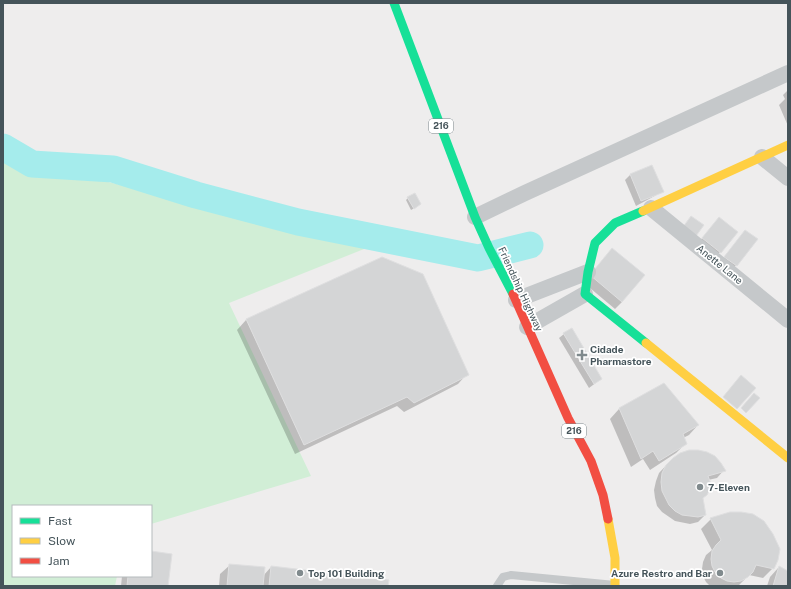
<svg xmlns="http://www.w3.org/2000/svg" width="791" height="589" font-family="'Public Sans',sans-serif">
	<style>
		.green { fill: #d1eed6 }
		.shadow { fill: #0003 }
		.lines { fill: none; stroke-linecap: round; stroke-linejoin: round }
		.river { stroke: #a5ecec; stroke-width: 27 }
		.building { fill: #d4d5d6; stroke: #dfdfe0 }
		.lane { stroke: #c5c8ca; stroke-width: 8 }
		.street { stroke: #c5c8ca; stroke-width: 16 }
		.fast { stroke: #16e098; stroke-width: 9 }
		.slow { stroke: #ffcf43; stroke-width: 9 }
		.jam { stroke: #f24e42; stroke-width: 9 }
		.poi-dot { fill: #808a8d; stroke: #fff; stroke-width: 1.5 }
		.labels { text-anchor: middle; stroke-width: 3.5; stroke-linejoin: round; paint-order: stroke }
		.shield { fill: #fff; stroke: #7d878c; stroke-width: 1 }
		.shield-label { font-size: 9px; font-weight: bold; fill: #45545a }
		.street-label { font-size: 10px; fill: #45545a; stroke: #fff }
		.poi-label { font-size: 10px; font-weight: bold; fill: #45545a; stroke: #fff; text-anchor: start }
	</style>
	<rect width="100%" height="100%" fill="#eeeded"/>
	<path class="green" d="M3,150L59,170L231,212L379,243L229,303L311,476L151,524V506H13V576H117L115,586H3Z"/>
	<g class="shadow">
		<path d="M788,90V126L779,105L785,99L783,95Z"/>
		<path d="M652,166L662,192L636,206L625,180L630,175Z"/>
		<path d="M408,198L418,206L411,210L406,200Z"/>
		<path d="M715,223L720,252L715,257L698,243Z"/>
		<path d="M745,231L756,240L732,270L720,262Z"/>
		<path d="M605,257L622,302L615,309L584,283Z"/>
		<path d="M382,258L467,374L458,384L404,412L397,406L295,454L237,330L246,320Z"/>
		<path d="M564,334L601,379L589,388L559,338Z"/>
		<path d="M663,385L698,425L689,435L683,438L686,443L676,453L650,470L643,459L631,467L610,419L619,409Z"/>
		<path d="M673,458L724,470L717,478L708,480L702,499L705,515L698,522L690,524L675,521L662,512L657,506L655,498L654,490L656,481L659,473Z"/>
		<path d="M711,519L773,568L763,578L749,575L738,586H710L706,582L703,576L702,569L703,562L706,555L712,550L701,529Z"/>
		<path d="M151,552L167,586H121L122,576H151Z"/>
		<path d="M230,565L263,576L271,567L387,586H219L220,574Z"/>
		<path d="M779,567L788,572V586H767L770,577Z"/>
	</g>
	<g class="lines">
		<path class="river" d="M3,147L32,164L113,169L196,195L298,222L478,258L530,245"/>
	</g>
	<g class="building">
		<path d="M652,165L664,192L641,201L630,174Z"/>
		<path d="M415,193L421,204L414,209L407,197Z"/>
		<path d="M691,216L704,225L696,236L683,227Z"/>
		<path d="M719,217L738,232L721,253L702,238Z"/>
		<path d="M745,230L758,239L737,266L724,257Z"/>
		<path d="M612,248L645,275L622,302L590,275Z"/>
		<path d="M382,257L423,274L469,375L414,403L407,397L304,445L246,319Z"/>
		<path d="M572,328L602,379L594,384L563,333Z"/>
		<path d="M741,375L756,388L737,409L723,397Z"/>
		<path d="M664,383L699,425L683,434L687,444L659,461L653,451L641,459L619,408Z"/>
		<path d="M754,393L760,398L746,413L741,408Z"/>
		<path d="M689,450H698L707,452L715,456L721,463L726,471L708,476L711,484L710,489L707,495L703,498L706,515L698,517L682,515L675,511L669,505L662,491L661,482L662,473L666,465L673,458L680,453Z"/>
		<path d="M730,512H741L753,514L764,521L773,534L780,549L778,560L774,569L756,565L753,572L748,577L741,581L734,582L727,581L721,578L715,572L712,566L711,559L712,551L716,545L721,540L710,518Z"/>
		<path d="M151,551L172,554L168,586H127L128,576H151Z"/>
		<path d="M229,564L265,567L263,586H227Z"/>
		<path d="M271,566L389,580L388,586H269Z"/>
		<path d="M779,566L788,571V586H773Z"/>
	</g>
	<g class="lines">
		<path class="lane" d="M497,586L503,577L511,575L615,585"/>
		<g class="street">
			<path d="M762,157L788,178"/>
			<path d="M651,208L788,320"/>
			<path d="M475,217L525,193L788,73"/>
			<path d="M516,300L588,272"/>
			<path d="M527,327L585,294"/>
		</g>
		<g class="fast">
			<path d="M394,3L475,217L489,248L513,294"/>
			<path d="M643,211L615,223L595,243L588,272L585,294L646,343"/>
		</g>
		<g class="slow">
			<path d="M643,211L788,145"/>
			<path d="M646,343L788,458"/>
			<path d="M608,519L615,558V586"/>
		</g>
		<path class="jam" d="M513,294L568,418L591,461L603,495L608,519"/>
	</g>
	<g class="poi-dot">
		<path d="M580 349h4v4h4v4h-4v4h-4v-4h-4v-4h4z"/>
		<circle cx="700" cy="487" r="4"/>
		<circle cx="300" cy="573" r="4"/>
		<circle cx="720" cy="573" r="4"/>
	</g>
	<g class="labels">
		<g class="shield">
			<rect x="429" y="119" width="24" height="14" rx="3"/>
			<rect x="562" y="424" width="24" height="14" rx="3"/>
		</g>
		<g class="shield-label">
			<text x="441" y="129">216</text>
			<text x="574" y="434">216</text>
		</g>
		<g class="street-label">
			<text transform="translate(720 264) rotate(39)" y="4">Anette Lane</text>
			<text transform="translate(521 289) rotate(65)" y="4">Friendship Highway</text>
		</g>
		<g class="poi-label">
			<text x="590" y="353">Cidade<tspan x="590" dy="12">Pharmastore</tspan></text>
			<text x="708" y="491">7-Eleven</text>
			<text x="308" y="577">Top 101 Building</text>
			<text x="712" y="577" text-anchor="end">Azure Restro and Bar</text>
		</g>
	</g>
	<rect width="791" height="589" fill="none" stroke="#45545a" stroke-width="8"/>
	<rect x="12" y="505" width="140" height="72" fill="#ffffff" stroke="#b5bbbd"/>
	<rect x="20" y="518" width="20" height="6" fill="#16e098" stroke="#b5bbbd"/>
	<text x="48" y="525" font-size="12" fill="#45545a">Fast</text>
	<rect x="20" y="538" width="20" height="6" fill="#ffcf43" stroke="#b5bbbd"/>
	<text x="48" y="545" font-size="12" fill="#45545a">Slow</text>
	<rect x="20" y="558" width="20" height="6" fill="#f24e42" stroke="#b5bbbd"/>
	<text x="48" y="565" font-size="12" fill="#45545a">Jam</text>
</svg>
